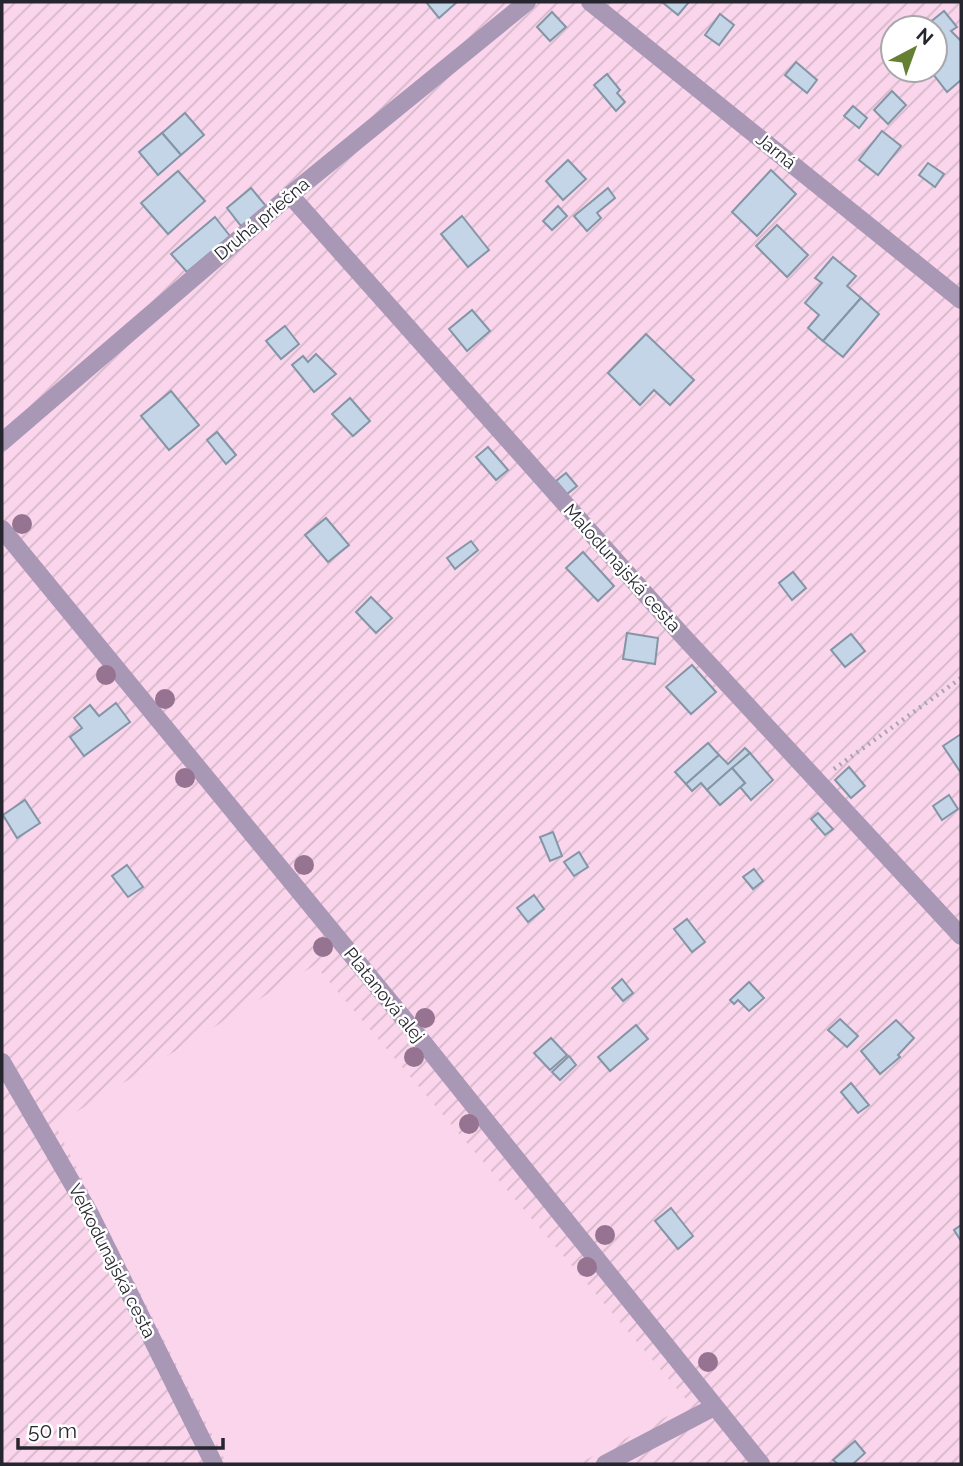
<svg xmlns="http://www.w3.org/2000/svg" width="963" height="1466" font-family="Raleway,sans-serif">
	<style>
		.garden { fill: url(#garden-furrows); fill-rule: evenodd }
		.pitch { fill: #fad5eb }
		.building { fill: #c3d5e7; stroke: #8495a6; stroke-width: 2 }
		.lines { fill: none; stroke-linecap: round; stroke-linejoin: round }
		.path { stroke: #a6a7b0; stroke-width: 4.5; stroke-dasharray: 2 5; stroke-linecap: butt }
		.street { stroke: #a997b6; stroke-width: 18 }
		.tree { fill: #967391 }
		.labels { text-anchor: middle; stroke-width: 5; stroke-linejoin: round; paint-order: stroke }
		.street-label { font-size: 18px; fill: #25262e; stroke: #fff }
	</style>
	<defs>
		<pattern id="garden-furrows" width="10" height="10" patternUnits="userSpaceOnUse" patternTransform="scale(1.75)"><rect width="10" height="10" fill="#fad5eb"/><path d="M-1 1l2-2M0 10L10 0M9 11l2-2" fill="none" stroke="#d6b7ca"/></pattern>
	</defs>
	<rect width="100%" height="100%" fill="#f2f4fd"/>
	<path class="garden" d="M2,2H961V1464H2ZM893,28H935V70H893Z"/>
	<path class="pitch" d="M315,965L690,1404L578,1464H227L55,1125Z"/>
	<g class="building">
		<path d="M426,2H457L439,18Z"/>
		<path d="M662,2H689L678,15Z"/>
		<path d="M944,11L957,27L951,31L961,41V80L947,92L930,70H935L937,61L935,28H923Z"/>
		<path d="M552,12L566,27L550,41L537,27Z"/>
		<path d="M720,14L734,25L719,45L705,35Z"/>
		<path d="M796,62L817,80L807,93L785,75Z"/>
		<path d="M607,74L620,90L617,93L625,102L616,111L594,85Z"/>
		<path d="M892,91L906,105L888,124L874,110Z"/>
		<path d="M853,106L867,118L859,128L844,116Z"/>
		<path d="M185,113L204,135L181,155L162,133Z"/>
		<path d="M882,131L901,146L878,175L859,160Z"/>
		<path d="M162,133L181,155L158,175L139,152Z"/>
		<path d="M568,160L586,179L563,200L546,181Z"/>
		<path d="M928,163L944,174L935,187L919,175Z"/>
		<path d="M771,170L796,194L757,236L732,212Z"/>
		<path d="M178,171L205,201L168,234L141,203Z"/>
		<path d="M251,188L266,206L241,226L227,208Z"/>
		<path d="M608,188L615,198L597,213L601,218L587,231L574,216Z"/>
		<path d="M558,206L567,216L552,230L543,221Z"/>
		<path d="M462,216L489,250L468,267L441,234Z"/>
		<path d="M215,217L230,236L187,272L171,254Z"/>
		<path d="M777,225L808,255L787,277L756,246Z"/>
		<path d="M833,257L856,276L847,286L861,298L823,341L808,328L819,315L805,303L822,283L815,278Z"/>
		<path d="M861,298L879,314L843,357L823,341Z"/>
		<path d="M472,310L490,331L467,351L449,329Z"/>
		<path d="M285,326L299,344L281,359L266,341Z"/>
		<path d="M646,334L694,380L670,405L654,390L640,405L608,373Z"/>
		<path d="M316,354L336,374L314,392L292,365L303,356L308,362Z"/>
		<path d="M171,391L199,425L169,450L141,416Z"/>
		<path d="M350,398L370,421L353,436L332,414Z"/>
		<path d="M217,432L236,455L226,464L207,440Z"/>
		<path d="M488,447L508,470L496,480L476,457Z"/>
		<path d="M566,473L577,486L567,494L556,481Z"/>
		<path d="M326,518L349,545L328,562L305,535Z"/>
		<path d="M471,541L478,550L455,569L447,558Z"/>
		<path d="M583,552L614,586L598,601L566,568Z"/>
		<path d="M793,572L806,588L792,600L779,583Z"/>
		<path d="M371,597L392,618L376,633L356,612Z"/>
		<path d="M627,633L658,638L655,664L623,659Z"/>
		<path d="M851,634L865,651L845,667L831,650Z"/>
		<path d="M692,665L716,692L691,714L666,687Z"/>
		<path d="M116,703L130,722L84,756L70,737L82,728L74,718L90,705L99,716Z"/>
		<path d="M961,734V773L943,746Z"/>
		<path d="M708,743L719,755L686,784L675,772Z"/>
		<path d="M745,748L750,753L707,790L701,783L692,791L686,784L719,755L728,764Z"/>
		<path d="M750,753L773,780L751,800L740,787L745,783L732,768Z"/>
		<path d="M849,767L865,786L851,798L835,780Z"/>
		<path d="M732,768L745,783L720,805L707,790Z"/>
		<path d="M949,795L958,809L942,820L933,806Z"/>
		<path d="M25,800L40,823L17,838L3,815Z"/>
		<path d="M818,813L833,829L825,835L811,819Z"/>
		<path d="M553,832L562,856L550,861L540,837Z"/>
		<path d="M579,852L588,867L574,876L564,862Z"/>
		<path d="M127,865L143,887L128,897L112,876Z"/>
		<path d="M754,869L763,881L753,889L743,877Z"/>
		<path d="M534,895L544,909L528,922L517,908Z"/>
		<path d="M687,919L705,942L692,952L674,929Z"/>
		<path d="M622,979L633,993L623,1001L612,988Z"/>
		<path d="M749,982L764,998L749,1011L738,1000L734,1004L730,1000Z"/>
		<path d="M840,1019L858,1036L847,1047L828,1030Z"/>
		<path d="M896,1020L914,1038L898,1055L900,1057L880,1074L861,1051Z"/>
		<path d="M636,1025L648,1039L610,1071L598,1057Z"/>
		<path d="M551,1038L567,1055L550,1070L534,1053Z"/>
		<path d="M569,1056L576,1065L560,1080L552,1072Z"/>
		<path d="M851,1083L869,1105L858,1113L841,1092Z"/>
		<path d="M671,1208L693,1236L678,1249L655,1221Z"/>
		<path d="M961,1225V1241L954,1230Z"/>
		<path d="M855,1441L865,1453L853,1464H838L833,1460Z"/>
	</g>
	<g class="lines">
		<path class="path" d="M834,769L961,678"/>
		<g class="street">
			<path d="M590,2L961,300"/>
			<path d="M290,195L681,634L961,936"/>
			<path d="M2,442L290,195L527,2"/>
			<path d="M2,529L414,1031L761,1464"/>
			<path d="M2,1062L90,1214L214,1464"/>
			<path d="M605,1464L714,1407"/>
		</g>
	</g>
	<g class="tree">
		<circle cx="22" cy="524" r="10"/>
		<circle cx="106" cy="675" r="10"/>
		<circle cx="165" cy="699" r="10"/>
		<circle cx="185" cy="778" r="10"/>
		<circle cx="304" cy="865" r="10"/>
		<circle cx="323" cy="947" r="10"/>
		<circle cx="425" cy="1018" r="10"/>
		<circle cx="414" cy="1057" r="10"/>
		<circle cx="469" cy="1124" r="10"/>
		<circle cx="605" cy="1235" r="10"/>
		<circle cx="587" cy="1267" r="10"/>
		<circle cx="708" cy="1362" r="10"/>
	</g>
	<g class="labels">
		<g class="street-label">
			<text transform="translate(776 151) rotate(39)" y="6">Jarná</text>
			<text transform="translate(262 219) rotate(-40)" y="6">Druhá priečna</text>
			<text transform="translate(622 568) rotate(48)" y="6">Malodunajská cesta</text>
			<text transform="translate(384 995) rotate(51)" y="6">Platanová alej</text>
			<text transform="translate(112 1261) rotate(63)" y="6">Veľkodunajská cesta</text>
		</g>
	</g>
	<rect width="963" height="1466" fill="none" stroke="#25262e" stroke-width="7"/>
	<g transform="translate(914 49) rotate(41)"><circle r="33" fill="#ffffff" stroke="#a8a8ab" stroke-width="2"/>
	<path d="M0-5L12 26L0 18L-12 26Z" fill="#668033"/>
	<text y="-10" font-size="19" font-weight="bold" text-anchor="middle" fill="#25262e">N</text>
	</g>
	<path d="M18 1438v10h205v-10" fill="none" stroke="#25262e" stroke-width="3.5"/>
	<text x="28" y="1438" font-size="21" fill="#25262e" stroke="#ffffff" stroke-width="5" paint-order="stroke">50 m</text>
</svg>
